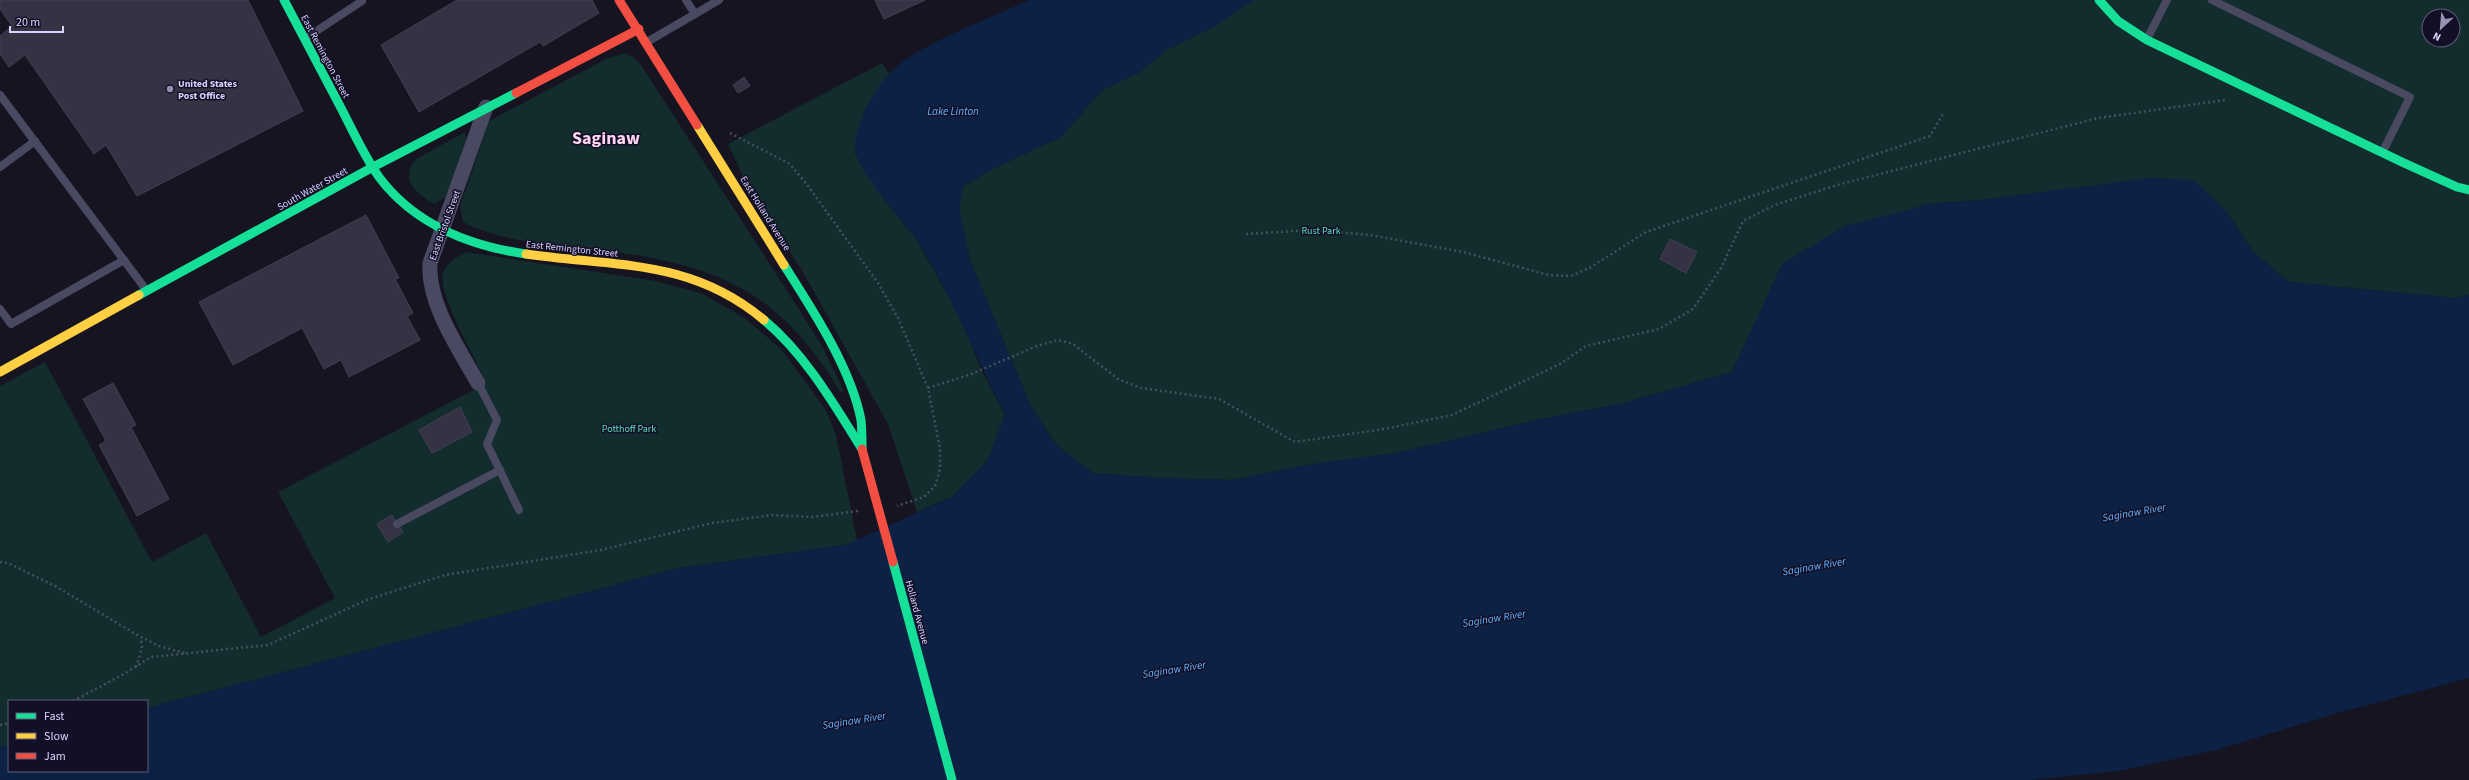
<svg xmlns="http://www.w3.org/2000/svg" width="2469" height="780" font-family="'Source Sans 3',sans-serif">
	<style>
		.green { fill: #132c2d; fill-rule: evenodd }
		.water { fill: #0d2144 }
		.building { fill: #343243; stroke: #433f54 }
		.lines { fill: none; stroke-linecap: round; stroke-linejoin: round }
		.path { stroke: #44505f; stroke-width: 2.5; stroke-dasharray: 2 3; stroke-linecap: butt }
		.lane { stroke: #4a4962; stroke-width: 8 }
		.street { stroke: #4a4962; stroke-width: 15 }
		.fast { stroke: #16e098; stroke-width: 9 }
		.slow { stroke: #ffcf43; stroke-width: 9 }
		.jam { stroke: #f24e42; stroke-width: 9 }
		.fast-bridge { stroke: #16e098; stroke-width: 9 }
		.jam-bridge { stroke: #f24e42; stroke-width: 9 }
		.poi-dot { fill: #9591b1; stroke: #130f26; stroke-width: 1.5 }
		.labels { text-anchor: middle; stroke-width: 3; stroke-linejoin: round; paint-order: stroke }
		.street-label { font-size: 10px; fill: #d9d4ff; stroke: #130f26 }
		.poi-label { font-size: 10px; font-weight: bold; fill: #d9d4ff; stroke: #130f26; text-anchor: start }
		.park-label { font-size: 10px; fill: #5fe0c0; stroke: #130f26 }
		.water-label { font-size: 11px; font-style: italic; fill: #62b6ff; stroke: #130f26 }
		.town-label { font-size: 18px; font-weight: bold; fill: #ffd6f0; stroke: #130f26 }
	</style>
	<rect width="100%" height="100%" fill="#161421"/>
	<g class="green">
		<path d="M1254,0H2469V295L2453,298L2289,282L2253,252L2225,210L2105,185L1980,200L1929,204L1783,264L1732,372L1620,404L1541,419L1397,453L1307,465L1233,480L1157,478L1093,473L1056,445L1031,407L970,260L959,209L963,186L992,169L1061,137L1102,90L1138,73L1168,49L1215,26ZM2429,16H2453V40H2429Z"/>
		<path d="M626,53L634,58L641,65L802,314L823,348L844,391L840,392C775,281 702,261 581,248C540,243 500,241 463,222L460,207L489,121L606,59Z"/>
		<path d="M882,63L889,74L875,94L855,153L883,198L918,242L962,320L980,367L1005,415L988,460L952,497L917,512L888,424L803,272L752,195L728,144Z"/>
		<path d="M465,132L466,140L448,196L434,204C416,194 399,178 416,159Z"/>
		<path d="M466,252L656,281L703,294L746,319L781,349L826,410L836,435L857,540L846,545L679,568L147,708V701H9V745L0,747V386L45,362L152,562L206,533L261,637L335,598L278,492L487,383C477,361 438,296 443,274C446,262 456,258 466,252Z"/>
	</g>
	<path class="water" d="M1029,0H1254L1215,26L1168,49L1138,73L1102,90L1061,137L992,169L963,186L959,209L970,260L1031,407L1056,445L1093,473L1157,478L1233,480L1307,465L1397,453L1541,419L1620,404L1732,372L1782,264L1845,226L1929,204L1980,200L2151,178L2194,180L2225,210L2253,252L2289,282L2453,298L2469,295V678L2338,713L2216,750L2119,771L2030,780H0V747L9,745V771H147V708L679,568L846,545L952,497L988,460L1005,414C975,357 953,297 918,242C901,218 864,180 856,153C853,143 858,127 862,118C867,103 878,86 889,74C915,45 991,18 1029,0Z"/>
	<g class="building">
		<path d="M0,0H248L303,111L137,196L106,145L94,154L25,55L9,67L0,54V36L12,26L0,9Z"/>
		<path d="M457,0H592L599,13L543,46L540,42L419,112L381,45Z"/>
		<path d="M875,0H925L884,19Z"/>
		<path d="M744,77L750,86L738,93L733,85Z"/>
		<path d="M366,215L399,278L395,279L413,313L407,316L420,340L349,377L341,360L324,369L302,328L233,365L199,302Z"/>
		<path d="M1670,239L1697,252L1686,273L1660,259Z"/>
		<path d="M113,383L136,425L131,427L169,499L137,516L99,445L106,441L83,399Z"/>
		<path d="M460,407L472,432L432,453L419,430Z"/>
		<path d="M392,515L403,532L388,542L377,524Z"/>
	</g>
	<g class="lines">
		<g class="path">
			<path d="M730,133L790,164L808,186L878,283L898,318L928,388L940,448V469L935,486L924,497L897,506"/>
			<path d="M1246,234L1311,230L1370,235L1463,252L1549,275L1571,276L1591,267L1646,232L1930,136L1944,112"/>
			<path d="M928,388L969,375L1037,346L1058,340L1073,344L1118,379L1141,388L1219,399L1295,442L1384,429L1452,415L1560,364L1586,346L1659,329L1693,309L1721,268L1743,221L1775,205L1837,185L2098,118L2225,100"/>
			<path d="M0,562L8,563L55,586L139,636L159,646L188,654"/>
			<path d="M136,667L142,648L141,638"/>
			<path d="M73,701L124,674L151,657L268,645L369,599L445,575L601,550L712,523L773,515L811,517L858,511"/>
			<path d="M0,725L9,723"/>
		</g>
		<g class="lane">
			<path d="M686,0L695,14"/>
			<path d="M2212,0L2410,97L2383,151"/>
			<path d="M306,38L362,1"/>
			<path d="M2147,39L2167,0"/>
			<path d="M647,42L719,0"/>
			<path d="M0,95L147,291"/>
			<path d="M0,167L35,141"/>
			<path d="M0,309L11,324L124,260"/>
			<path d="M478,383L497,420L487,444L519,510"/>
			<path d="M397,524L500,470"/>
		</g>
		<path class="street" d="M478,383C459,349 427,303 430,263L486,107"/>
		<g class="fast">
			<path d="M284,0C303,36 322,72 341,108C353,131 364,156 379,177C414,224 470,246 526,254"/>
			<path d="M2099,0L2118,21L2147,40L2404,163L2457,187L2469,190"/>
			<path d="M784,265C812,309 851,368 861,420C862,429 862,439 862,448"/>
			<path d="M139,295L373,167L516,93"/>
			<path d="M764,320C805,354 834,404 862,449"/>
		</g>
		<g class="slow">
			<path d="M697,125L784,265"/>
			<path d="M526,254C615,267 690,258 764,320"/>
			<path d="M0,372L139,295"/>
		</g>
		<g class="jam">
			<path d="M619,0L697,125"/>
			<path d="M516,93L639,29"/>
		</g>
		<path class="fast-bridge" d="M893,562L952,780"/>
		<path class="jam-bridge" d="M862,449L893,562"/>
	</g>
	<circle class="poi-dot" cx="170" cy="89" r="4"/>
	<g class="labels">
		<g class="street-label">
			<text transform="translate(326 56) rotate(62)" y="4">East Remington Street</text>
			<text transform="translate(312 188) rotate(-29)" y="4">South Water Street</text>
			<text transform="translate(766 213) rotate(58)" y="4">East Holland Avenue</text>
			<text transform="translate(444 225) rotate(-70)" y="4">East Bristol Street</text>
			<text transform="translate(572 248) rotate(6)" y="4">East Remington Street</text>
			<text transform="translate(918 612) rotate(75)" y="4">Holland Avenue</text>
		</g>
		<g class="poi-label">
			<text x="178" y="87">United States<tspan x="178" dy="12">Post Office</tspan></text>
		</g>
		<g class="park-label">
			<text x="1321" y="234">Rust Park</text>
			<text x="629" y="432">Potthoff Park</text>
		</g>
		<g class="water-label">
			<text x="953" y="115">Lake Linton</text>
			<text transform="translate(2134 512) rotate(-10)" y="4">Saginaw River</text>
			<text transform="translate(1814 566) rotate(-10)" y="4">Saginaw River</text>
			<text transform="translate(1494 618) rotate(-9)" y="4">Saginaw River</text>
			<text transform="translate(1174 669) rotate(-9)" y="4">Saginaw River</text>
			<text transform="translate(854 720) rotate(-9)" y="4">Saginaw River</text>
		</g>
		<g class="town-label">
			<text x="606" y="144">Saginaw</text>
		</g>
	</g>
	<rect x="8" y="700" width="140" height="72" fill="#130f26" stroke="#625e7d"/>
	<rect x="16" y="713" width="20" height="6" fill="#16e098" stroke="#625e7d"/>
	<text x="44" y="720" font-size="12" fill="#d9d4ff">Fast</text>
	<rect x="16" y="733" width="20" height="6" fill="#ffcf43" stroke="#625e7d"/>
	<text x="44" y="740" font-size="12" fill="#d9d4ff">Slow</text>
	<rect x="16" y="753" width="20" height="6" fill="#f24e42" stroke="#625e7d"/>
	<text x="44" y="760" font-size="12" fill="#d9d4ff">Jam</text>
	<g transform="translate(2441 28) rotate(206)"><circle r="19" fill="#130f26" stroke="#625e7d"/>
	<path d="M0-3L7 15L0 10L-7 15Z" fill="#9591b1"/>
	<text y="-6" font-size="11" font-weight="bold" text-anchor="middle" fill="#d9d4ff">N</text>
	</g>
	<path d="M10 26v6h53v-6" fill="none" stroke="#d9d4ff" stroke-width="2"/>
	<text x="16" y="26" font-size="12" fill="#d9d4ff" stroke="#130f26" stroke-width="3" paint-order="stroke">20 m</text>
</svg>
